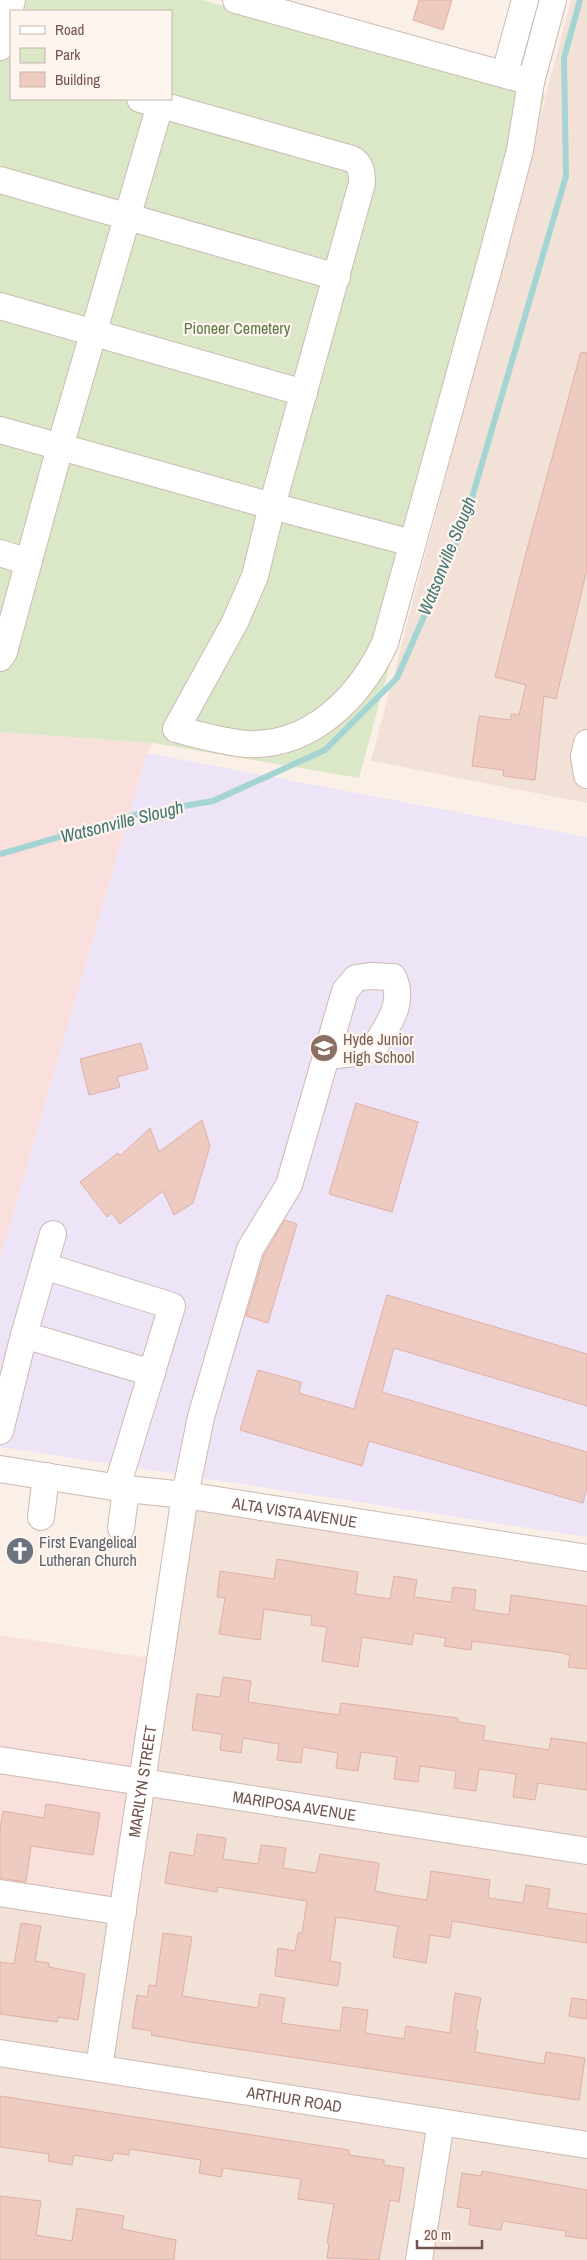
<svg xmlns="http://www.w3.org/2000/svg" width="587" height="2260" font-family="'Archivo Narrow',sans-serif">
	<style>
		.residential { fill: #f2e1d7 }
		.commercial { fill: #fae0dc }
		.education { fill: #ede4f7 }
		.green { fill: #dae8c7; fill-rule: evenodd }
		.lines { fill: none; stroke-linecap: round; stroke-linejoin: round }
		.stream { stroke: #a4d4d3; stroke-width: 6 }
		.building { fill: #eecbc1; stroke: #e0afa3 }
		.minor-casing { stroke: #ceb9b2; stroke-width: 28 }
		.minor { stroke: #fff; stroke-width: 26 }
		.labels { text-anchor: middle; stroke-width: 4.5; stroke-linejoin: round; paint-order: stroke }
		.park-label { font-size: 16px; fill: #5e7846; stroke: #fef5ee }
		.education-label { font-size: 16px; fill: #785e54; stroke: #fef5ee; text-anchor: start }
		.street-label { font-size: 16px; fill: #73544e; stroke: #fef5ee }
		.worship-label { font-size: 16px; fill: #5b616d; stroke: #fef5ee; text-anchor: start }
		.water-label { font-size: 18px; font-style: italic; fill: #427776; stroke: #fef5ee }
	</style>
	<rect width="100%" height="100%" fill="#fbf0e8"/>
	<g class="residential">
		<path d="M571,0H587V803L371,761Z"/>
		<path d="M171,1490L587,1544V2260H0V1905L136,1926Z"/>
	</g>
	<g class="commercial">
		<path d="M0,732L153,743L147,753L0,1260Z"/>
		<path d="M0,1635L143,1657L177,1650L136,1927L0,1905Z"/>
	</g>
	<path class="education" d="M147,753L587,837V1537L0,1447V1260Z"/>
	<path class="green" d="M0,0H202L545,95L359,778L153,743L0,732ZM11,11H171V99H11Z"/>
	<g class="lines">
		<path class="stream" d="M0,854L142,813L213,801L325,750L397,678L464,525L566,176L564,58L580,0"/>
	</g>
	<g class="building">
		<path d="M419,0H452L443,30L413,20Z"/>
		<path d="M581,352L587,353V569L556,699L544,696L535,780L503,776L504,770L472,766L479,716L511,720V714L519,715L526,685L495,677L526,553Z"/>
		<path d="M141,1043L148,1069L117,1077L120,1087L89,1095L80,1059Z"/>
		<path d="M356,1103L418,1122L392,1212L329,1194Z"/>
		<path d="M202,1120L210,1146L193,1203L174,1215L163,1191L120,1224L112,1213L107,1217L80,1182L118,1153L120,1156L150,1128L159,1152Z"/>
		<path d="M285,1220L297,1224L268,1323L246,1316L264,1255Z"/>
		<path d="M387,1295L587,1354V1406L394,1348L382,1392L587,1452V1488L583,1503L369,1441L362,1466L240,1430L258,1370L301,1382L299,1393L354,1409Z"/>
		<path d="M277,1559L358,1572L355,1594L390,1599L394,1576L417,1580L414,1597L451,1602L453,1587L476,1590L474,1610L509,1615L511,1595L587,1606V1669L568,1667L570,1655L564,1654V1653L472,1641L471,1650L444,1646L446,1638L414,1633L412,1645L362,1637L358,1667L322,1661L327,1627L311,1625L312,1616L264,1609L260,1640L219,1634L225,1598L217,1597L220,1571L274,1579Z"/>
		<path d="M223,1677L251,1681L248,1702L339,1715L341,1703L458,1718V1722L485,1726L483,1740L549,1750L551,1738L587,1743V1790L538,1783L535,1800L513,1797L516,1774L479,1769L476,1791L454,1788L456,1771L420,1766L418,1782L394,1779L397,1757L361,1752L358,1771L336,1768L338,1753L303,1747L301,1763L277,1760L279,1744L243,1738L241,1753L220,1750L222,1734L192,1730L197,1694L220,1697Z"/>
		<path d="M46,1804L100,1813L93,1855L31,1846L26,1882L0,1878V1829L3,1811L44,1818Z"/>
		<path d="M197,1834L226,1838L223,1859L258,1864L261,1845L286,1848L283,1868L316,1873L320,1854L379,1863L375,1891L394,1895L427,1900L431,1871L490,1880L488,1898L523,1903L526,1885L550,1889L547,1908L587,1914V1943L452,1921L450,1938L430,1935L426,1963L393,1957L398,1926L336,1917L330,1961L341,1963L338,1986L275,1976L278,1948L295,1951L298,1933H302L307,1901L218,1887L217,1892L165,1883L170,1852L194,1856Z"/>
		<path d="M21,1923L41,1926L35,1961L49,1963V1967L85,1974L78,2020L58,2017L57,2022L0,2014V1962L14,1964Z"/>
		<path d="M163,1933L192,1937L182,1996L258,2008L260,1994L285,1998L281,2023L340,2031L343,2007L368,2010L365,2033L404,2039L406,2026L450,2033L455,1993L481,1998L475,2030H478L475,2052L544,2064L546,2052L585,2058L579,2100L190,2042L151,2035L152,2031L132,2028L137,1995L147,1997L149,1985L156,1986Z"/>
		<path d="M572,1998L587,2000V2019L569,2016Z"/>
		<path d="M0,2096L349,2150V2155L384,2160V2165L404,2168L399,2202L390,2200L379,2260L327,2258L329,2244L327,2243L334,2204L298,2199L301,2179L223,2168L221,2177L199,2173L201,2160L130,2149L129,2155L114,2153L112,2161L74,2155L72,2165L48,2161L49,2154L0,2147Z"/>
		<path d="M482,2171L587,2190V2239L565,2236L566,2231L503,2221L501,2230L469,2225L471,2209L457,2207L462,2173L481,2176Z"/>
		<path d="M0,2196L41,2201L36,2235L72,2241L77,2208L124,2216L122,2229L176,2240L174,2260H0Z"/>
	</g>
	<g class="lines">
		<defs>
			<g id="minor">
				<path d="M236,0L531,82"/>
				<path d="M0,47L12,0"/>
				<path d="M505,73L525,0"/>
				<path d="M140,99L352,159C361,164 362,172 362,183L272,506L255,576L235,622L176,729C199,735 223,742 247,744C311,747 360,697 385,643L491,260L520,150L531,82L553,0"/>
				<path d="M0,180L337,277"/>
				<path d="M0,306L304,393"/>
				<path d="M0,430L272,506L412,543"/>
				<path d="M0,553L28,562"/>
				<path d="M0,658L4,652L60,447L160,105"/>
				<path d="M587,743L584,756L587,775"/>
				<path d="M53,1234L24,1335L152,1373"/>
				<path d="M44,1266L172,1306L117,1487"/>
				<path d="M0,1431L24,1335"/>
				<path id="s1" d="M0,1469L126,1489L185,1495L587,1558"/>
				<path d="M41,1517L46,1476"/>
				<path d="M121,1528L126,1489"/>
				<path id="s2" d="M0,1760L587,1851"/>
				<path d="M0,1893L123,1912"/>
				<path id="s3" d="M0,2053L587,2145"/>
				<path id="s4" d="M99,2068L185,1495L201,1417L250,1249L289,1185L345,991L356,978L370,976L393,977C406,1003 387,1026 374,1048L355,1053L326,1056"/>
				<path d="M419,2260L441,2122"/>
			</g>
		</defs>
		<use href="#minor" class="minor-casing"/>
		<use href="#minor" class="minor"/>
	</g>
	<defs>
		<symbol id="school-disc" viewBox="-11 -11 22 22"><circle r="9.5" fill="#8d6e63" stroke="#fef5ee"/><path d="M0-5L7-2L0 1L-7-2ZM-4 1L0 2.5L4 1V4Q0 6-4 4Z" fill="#fff"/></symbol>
		<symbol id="church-disc" viewBox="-11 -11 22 22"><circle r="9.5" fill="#6b7280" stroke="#fef5ee"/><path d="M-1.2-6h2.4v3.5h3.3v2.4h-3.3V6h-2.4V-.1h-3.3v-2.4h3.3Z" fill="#fff"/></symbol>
	</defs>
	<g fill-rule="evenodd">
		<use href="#school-disc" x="308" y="1032" width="32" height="32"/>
		<use href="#church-disc" x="4" y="1535" width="32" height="32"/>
	</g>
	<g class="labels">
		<g class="park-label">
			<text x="237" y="334">Pioneer Cemetery</text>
		</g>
		<g class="education-label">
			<text x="343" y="1045">Hyde Junior<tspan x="343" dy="18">High School</tspan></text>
		</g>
		<g class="street-label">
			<text dy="6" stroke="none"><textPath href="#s1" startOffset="298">ALTA VISTA AVENUE</textPath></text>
			<text dy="6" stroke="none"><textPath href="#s4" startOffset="290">MARILYN STREET</textPath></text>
			<text dy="6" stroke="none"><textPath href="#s2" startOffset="298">MARIPOSA AVENUE</textPath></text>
			<text dy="6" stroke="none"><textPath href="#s3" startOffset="298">ARTHUR ROAD</textPath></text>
		</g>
		<g class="worship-label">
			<text x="39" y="1548">First Evangelical<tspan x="39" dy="18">Lutheran Church</tspan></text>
		</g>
		<g class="water-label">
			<text transform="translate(447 556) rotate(-68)" y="6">Watsonville Slough</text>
			<text transform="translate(122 822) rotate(-14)" y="6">Watsonville Slough</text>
		</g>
	</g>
	<rect x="10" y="10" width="162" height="90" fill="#fef5ee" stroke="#c6b5ae"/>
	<rect x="20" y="26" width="25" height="8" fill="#ffffff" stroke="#c6b5ae"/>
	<text x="55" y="35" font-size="15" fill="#73544e">Road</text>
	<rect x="20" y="48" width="25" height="15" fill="#dae8c7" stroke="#c6b5ae"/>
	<text x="55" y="60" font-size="15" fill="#73544e">Park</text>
	<rect x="20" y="72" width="25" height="15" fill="#eecbc1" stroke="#c6b5ae"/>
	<text x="55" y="85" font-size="15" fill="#73544e">Building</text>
	<path d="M417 2240v8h65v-8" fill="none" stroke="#73544e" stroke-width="2.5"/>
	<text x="424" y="2240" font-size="15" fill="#73544e" stroke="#fef5ee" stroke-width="4" paint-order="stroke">20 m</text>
</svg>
